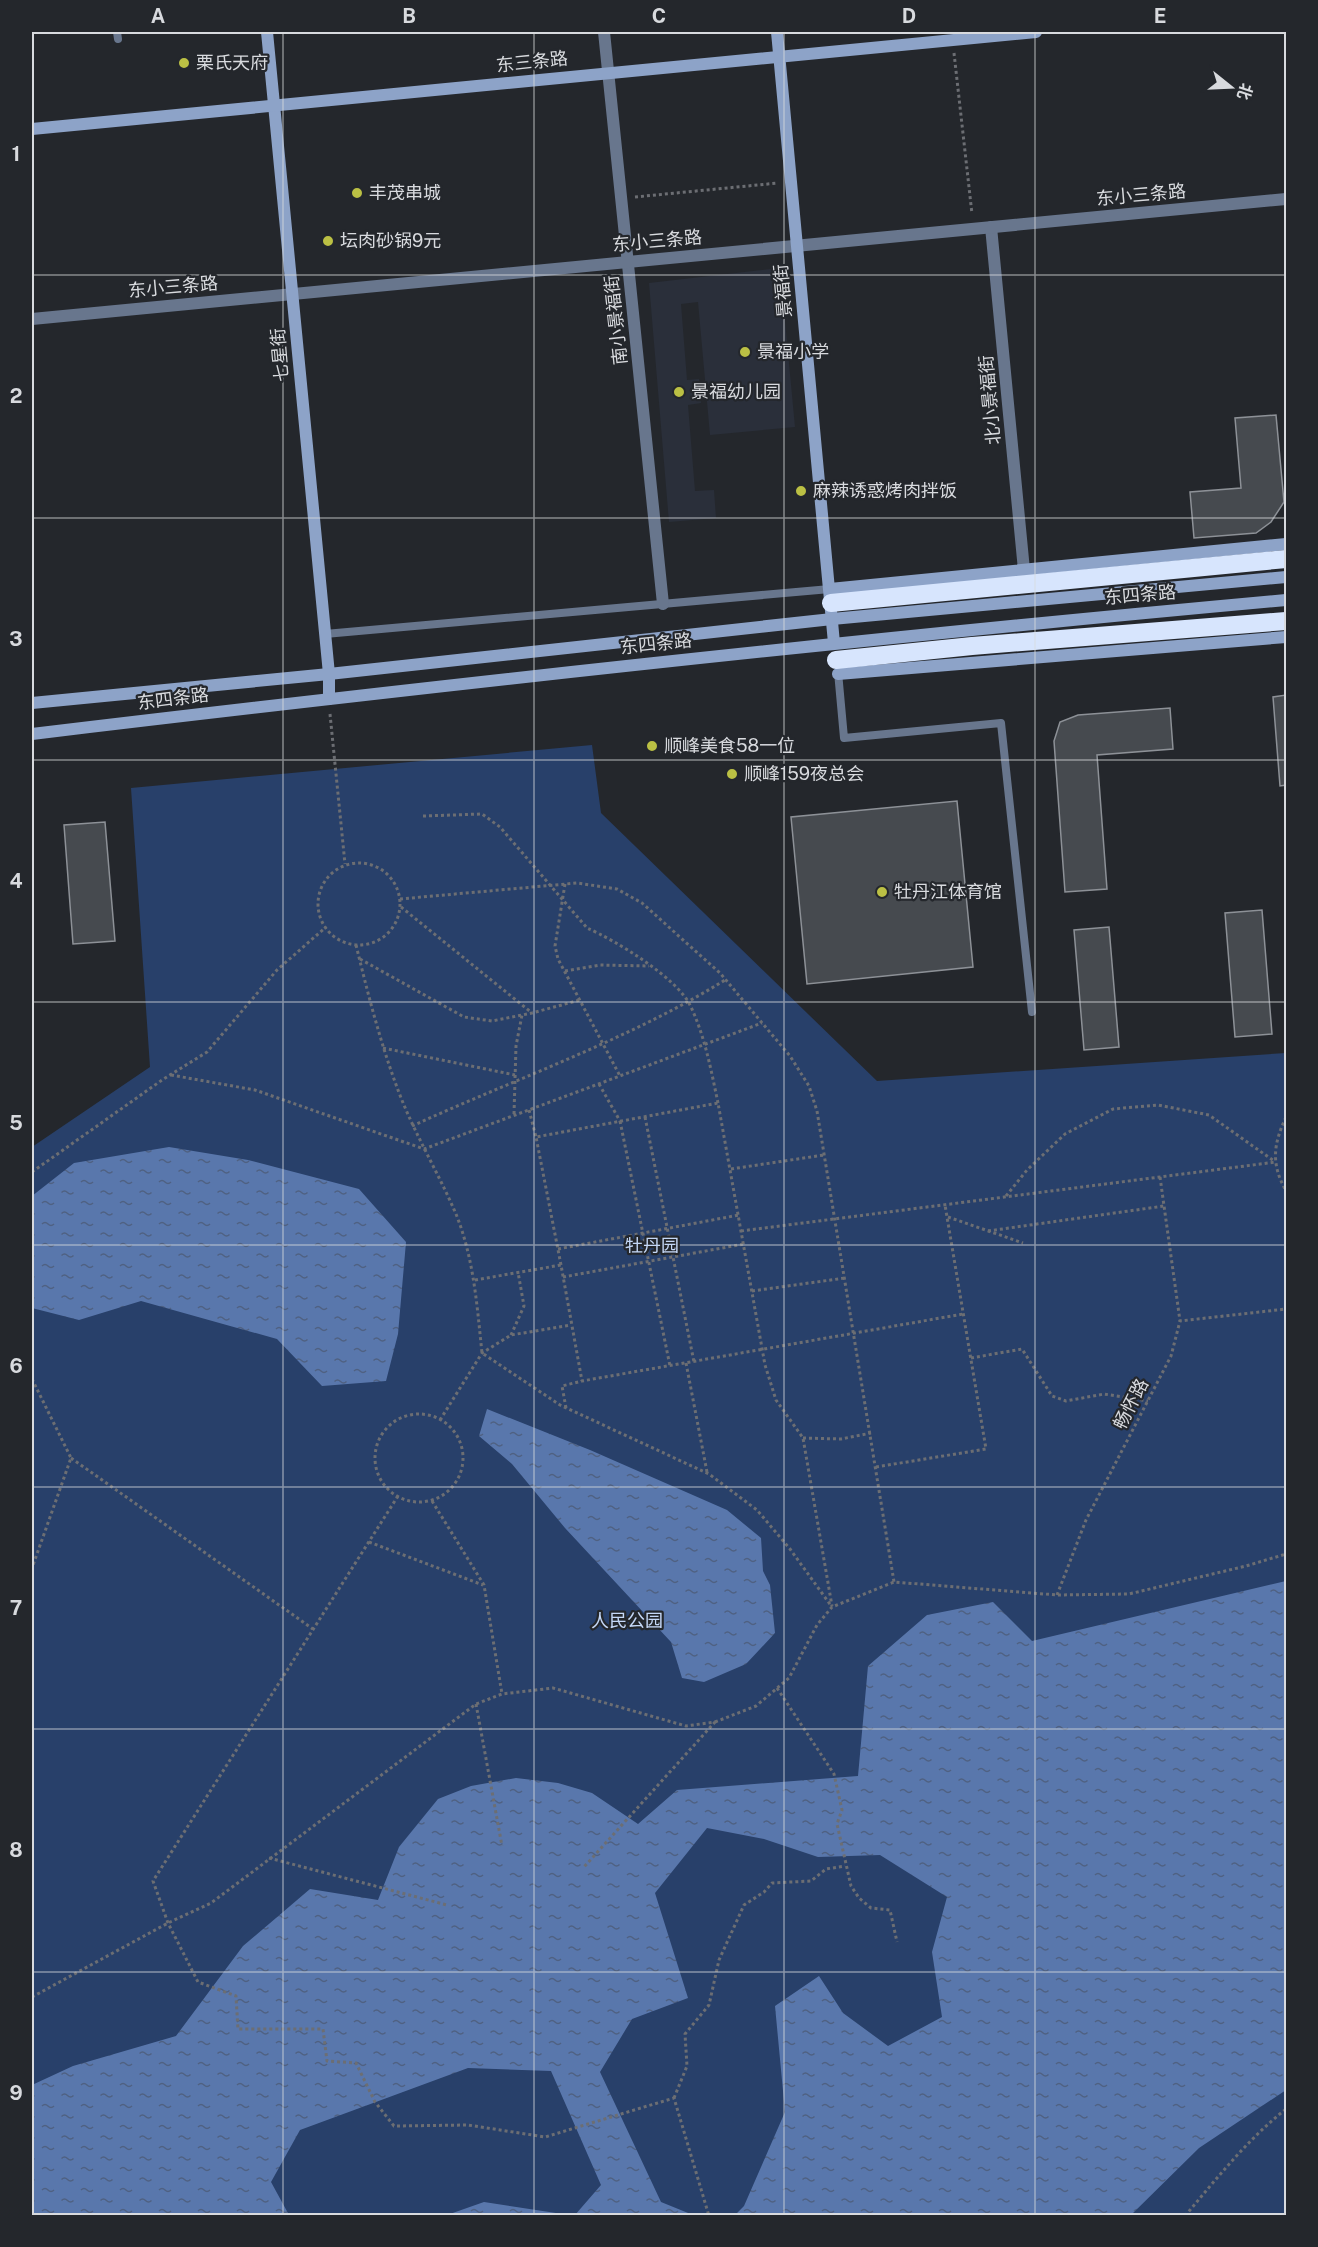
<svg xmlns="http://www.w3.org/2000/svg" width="1318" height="2247" font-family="'Public Sans','Noto Sans SC',sans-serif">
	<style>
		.built { fill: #2a2f3a }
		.green { fill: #28406a }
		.water { fill: url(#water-ripples) }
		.building { fill: #464a4f; stroke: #8d9197; stroke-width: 1.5 }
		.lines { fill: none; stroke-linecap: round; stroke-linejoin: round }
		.path { stroke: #6c6e73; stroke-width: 3; stroke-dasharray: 3 3; stroke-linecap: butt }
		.lane { stroke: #68768d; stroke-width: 8 }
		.street { stroke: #68768d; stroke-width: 12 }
		.secondary { stroke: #8da3c8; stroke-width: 12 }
		.highway { stroke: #d7e5fd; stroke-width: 18 }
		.grid { fill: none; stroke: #d8dade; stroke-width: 1.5; stroke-opacity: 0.55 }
		.poi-dot { fill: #bbc044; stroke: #24272c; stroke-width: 2 }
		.labels { text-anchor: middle; stroke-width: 4.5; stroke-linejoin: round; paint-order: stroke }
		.street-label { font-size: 18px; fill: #d8dade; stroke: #24272c }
		.poi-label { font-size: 18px; fill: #d8dade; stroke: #24272c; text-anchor: start }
		.park-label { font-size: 18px; fill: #c5d8f7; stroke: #24272c }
		.neatline { fill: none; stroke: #d8dade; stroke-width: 2 }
		.grid-label { font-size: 20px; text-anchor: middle; font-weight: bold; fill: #d8dade }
	</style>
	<defs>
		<pattern id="water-ripples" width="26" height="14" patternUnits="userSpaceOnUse" patternTransform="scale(1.5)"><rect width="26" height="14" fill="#5977ac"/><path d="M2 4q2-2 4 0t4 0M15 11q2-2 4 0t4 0" fill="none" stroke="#4f6182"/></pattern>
	</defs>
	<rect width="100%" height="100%" fill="#24272c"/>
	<path class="built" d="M780,268L795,427L710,435L698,302L681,304L687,380L699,379L701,403L688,405L695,491L714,490L716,518L669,522L649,283Z"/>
	<path class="green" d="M592,745L601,813L877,1081L1286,1053V2215L32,2216V1147L150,1067L131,788Z"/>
	<g class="water">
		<path d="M169,1147L248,1160L359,1189L406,1242L398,1334L386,1381L322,1386L277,1339L141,1301L79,1320L32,1308V1196L74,1163Z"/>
		<path d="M487,1409L590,1450L727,1510L761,1538L763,1571L770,1585L775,1633L746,1664L704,1682L682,1678L671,1642L565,1528L512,1464L479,1436Z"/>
		<path d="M1286,1581V2090L1199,2148L1131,2215H735L744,2206L785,2112L775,2006L819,1976L843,2013L888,2046L942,2017L932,1952L947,1897L880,1855L818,1857L764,1839L707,1828L655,1893L688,1998L632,2019L600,2072L661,2202L693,2215H575L601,2185L551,2071L468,2068L300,2130L271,2182L289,2215H32V2085L73,2066L176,2036L243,1946L310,1889L378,1900L399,1847L438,1799L471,1786L516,1778L558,1783L592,1793L638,1824L677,1790L858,1776L868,1666L927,1615L993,1602L1032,1641Z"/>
		<path d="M484,2202L569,2215H447Z"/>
	</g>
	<g class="building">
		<path d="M1276,415L1284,502L1271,522L1256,533L1194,538L1190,492L1241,488L1235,418Z"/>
		<path d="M1286,695V785L1280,786L1273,697Z"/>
		<path d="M1170,708L1173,749L1097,755L1107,889L1065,892L1054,741L1060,722L1078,715Z"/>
		<path d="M957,801L973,967L807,984L791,817Z"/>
		<path d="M105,822L115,941L73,944L64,825Z"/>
		<path d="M1262,910L1272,1034L1235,1037L1225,913Z"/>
		<path d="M1109,927L1119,1047L1084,1050L1074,930Z"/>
	</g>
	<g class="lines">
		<g class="path">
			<path d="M500,32V34"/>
			<path d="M954,53L972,214"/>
			<path d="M635,197L778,183"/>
			<path d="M330,714L345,864"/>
			<path d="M423,816L482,814L500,827L587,928C615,940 677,978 690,1005C705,1036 711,1070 718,1103"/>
			<circle cx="359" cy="904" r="41"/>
			<path d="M565,884L555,946L558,959L620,1076"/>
			<path d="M400,899L577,883L617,889L642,903L720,973L790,1056L809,1086L817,1111L894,1582"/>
			<path d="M401,907L532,1013"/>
			<path d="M356,945C368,994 380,1042 398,1090C414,1133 438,1172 456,1214C474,1259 477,1306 482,1353L560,1405L709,1474L757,1510L790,1549L832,1607"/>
			<path d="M360,959L464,1017L492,1021L532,1013L580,1000"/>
			<path d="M565,971L600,965L649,966"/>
			<path d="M383,1048L515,1075"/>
			<path d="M171,1075L255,1090L424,1149L762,1023"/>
			<path d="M599,1084L620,1121"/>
			<path d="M529,1110L536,1137"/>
			<path d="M514,1114L516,1046L522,1015"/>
			<path d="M645,1117L694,1362"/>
			<path d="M1286,1117C1273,1145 1271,1164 1286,1191"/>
			<path d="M620,1121L670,1366"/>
			<path d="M412,1126C515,1079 630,1039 725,980"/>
			<path d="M731,1169L824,1155"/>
			<path d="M32,1172L162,1080L207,1052L277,970L326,927"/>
			<path d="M1160,1177L1180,1321"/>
			<path d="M1006,1196L1027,1170L1065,1134L1113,1109L1158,1105L1209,1115L1274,1161"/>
			<path d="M948,1217L1023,1243"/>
			<path d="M741,1231L1276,1162"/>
			<path d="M988,1231L1164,1206"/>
			<path d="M558,1249L739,1215"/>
			<path d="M561,1265L536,1137L718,1103L765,1365L776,1400L803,1438L832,1606"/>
			<path d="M563,1277L744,1244"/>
			<path d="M475,1280L561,1265L582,1381"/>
			<path d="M752,1291L845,1278"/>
			<path d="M511,1335L524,1306L518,1272"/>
			<path d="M971,1358L1022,1349L1052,1396L1066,1401L1104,1394L1148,1401"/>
			<path d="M686,1363L707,1472"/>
			<path d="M32,1379L71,1458L32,1568"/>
			<path d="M566,1408L562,1386L582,1381L963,1314"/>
			<circle cx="419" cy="1458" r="44"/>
			<path d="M440,1420L482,1353L511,1335L571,1325"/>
			<path d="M803,1438L841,1439L871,1433"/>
			<path d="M71,1458L313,1629"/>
			<path d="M876,1467L986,1449L945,1205"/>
			<path d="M398,1496L153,1881L168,1923L198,1982L236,1996L238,2029H323L327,2061L356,2063L375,2102L394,2126L468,2125L545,2137L674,2098L709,2216"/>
			<path d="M432,1501L484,1585L502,1694"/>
			<path d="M369,1542L483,1585"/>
			<path d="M1057,1595L1086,1520L1171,1356L1180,1321L1286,1309"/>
			<path d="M777,1688L834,1774L842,1810L837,1824L851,1886L859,1898L871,1908L890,1910L897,1942"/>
			<path d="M476,1704L502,1846"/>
			<path d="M715,1722L756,1706L789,1678L817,1625L832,1607L894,1582L1057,1595L1129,1594L1246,1566L1286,1554"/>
			<path d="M269,1858L447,1905"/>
			<path d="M32,1997L168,1923L211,1903L476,1704L502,1694L553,1688L686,1726L715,1722L584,1867"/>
			<path d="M674,2098L687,2066L685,2034L709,2005L719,1960L744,1905L764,1892L772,1883L811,1881L826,1869L845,1866"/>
			<path d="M1185,2216C1217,2178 1248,2139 1286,2109"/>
			<path d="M1280,2216L1286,2211"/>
		</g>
		<g class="lane">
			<path d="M117,32L118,39"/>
			<path d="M325,634L830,589"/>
			<path d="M838,672L844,738L1001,723L1032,1012"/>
		</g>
		<g class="street">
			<path d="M604,32L663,604"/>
			<path d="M991,227L1024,570"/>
			<path d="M32,319L1286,199"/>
		</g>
		<g class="secondary">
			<path d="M267,32L329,674V699"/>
			<path d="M777,32L834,643"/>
			<path d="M32,129L1036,32"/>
			<path d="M830,589L1286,544"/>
			<path d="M838,674L1286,637"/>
			<path d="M32,703L329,674L832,619L1286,577"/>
			<path d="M32,734C449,684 867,638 1286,600"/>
		</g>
		<g class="highway">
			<path d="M831,603L1286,559"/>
			<path d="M836,660L972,646L1286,621"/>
		</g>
	</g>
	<path class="grid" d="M283,32V2216M534,32V2216M784,32V2216M1035,32V2216M32,275H1286M32,518H1286M32,760H1286M32,1002H1286M32,1245H1286M32,1487H1286M32,1729H1286M32,1972H1286"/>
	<g class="poi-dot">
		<circle cx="184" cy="63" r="6"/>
		<circle cx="357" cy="193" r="6"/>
		<circle cx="328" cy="241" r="6"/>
		<circle cx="745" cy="352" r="6"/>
		<circle cx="679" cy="392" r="6"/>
		<circle cx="801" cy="491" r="6"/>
		<circle cx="652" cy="746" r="6"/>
		<circle cx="732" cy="774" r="6"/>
		<circle cx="882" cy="892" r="6"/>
	</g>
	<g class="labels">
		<g class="street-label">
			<text transform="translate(532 62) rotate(-6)" y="6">东三条路</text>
			<text transform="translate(1141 195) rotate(-5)" y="6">东小三条路</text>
			<text transform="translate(657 241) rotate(-5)" y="6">东小三条路</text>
			<text transform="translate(173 287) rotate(-5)" y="6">东小三条路</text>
			<text transform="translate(783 291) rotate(-95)" y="6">景福街</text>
			<text transform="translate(616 320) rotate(-96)" y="6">南小景福街</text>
			<text transform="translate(280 355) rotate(-95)" y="6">七星街</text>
			<text transform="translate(990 400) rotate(-95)" y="6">北小景福街</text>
			<text transform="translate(1140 595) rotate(-5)" y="6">东四条路</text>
			<text transform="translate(656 644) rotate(-6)" y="6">东四条路</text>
			<text transform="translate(173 699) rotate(-7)" y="6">东四条路</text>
			<text transform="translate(1131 1404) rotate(-63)" y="6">畅怀路</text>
		</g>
		<g class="poi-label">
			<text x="196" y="69">栗氏天府</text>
			<text x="369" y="199">丰茂串城</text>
			<text x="340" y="247">坛肉砂锅9元</text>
			<text x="757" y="358">景福小学</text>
			<text x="691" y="398">景福幼儿园</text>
			<text x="813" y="497">麻辣诱惑烤肉拌饭</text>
			<text x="664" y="752">顺峰美食58一位</text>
			<text x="744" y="780">顺峰159夜总会</text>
			<text x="894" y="898">牡丹江体育馆</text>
		</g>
		<g class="park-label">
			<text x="652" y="1252">牡丹园</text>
			<text x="627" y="1627">人民公园</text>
		</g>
	</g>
	<rect width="1318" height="2247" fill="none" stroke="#24272c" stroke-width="66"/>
	<g transform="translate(1231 87) rotate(108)" stroke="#24272c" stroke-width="4.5" paint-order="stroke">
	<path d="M0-4.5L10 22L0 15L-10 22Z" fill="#d8dade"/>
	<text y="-9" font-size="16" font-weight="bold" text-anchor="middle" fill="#d8dade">北</text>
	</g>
	<rect x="33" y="33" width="1252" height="2181" class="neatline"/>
	<g class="grid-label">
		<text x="158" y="23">A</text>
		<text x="409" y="23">B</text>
		<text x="659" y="23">C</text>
		<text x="909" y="23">D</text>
		<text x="1160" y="23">E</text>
		<text x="16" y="161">1</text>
		<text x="16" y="403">2</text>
		<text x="16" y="646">3</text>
		<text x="16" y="888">4</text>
		<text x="16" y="1130">5</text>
		<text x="16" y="1373">6</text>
		<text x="16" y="1615">7</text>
		<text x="16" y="1857">8</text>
		<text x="16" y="2100">9</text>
	</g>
</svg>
